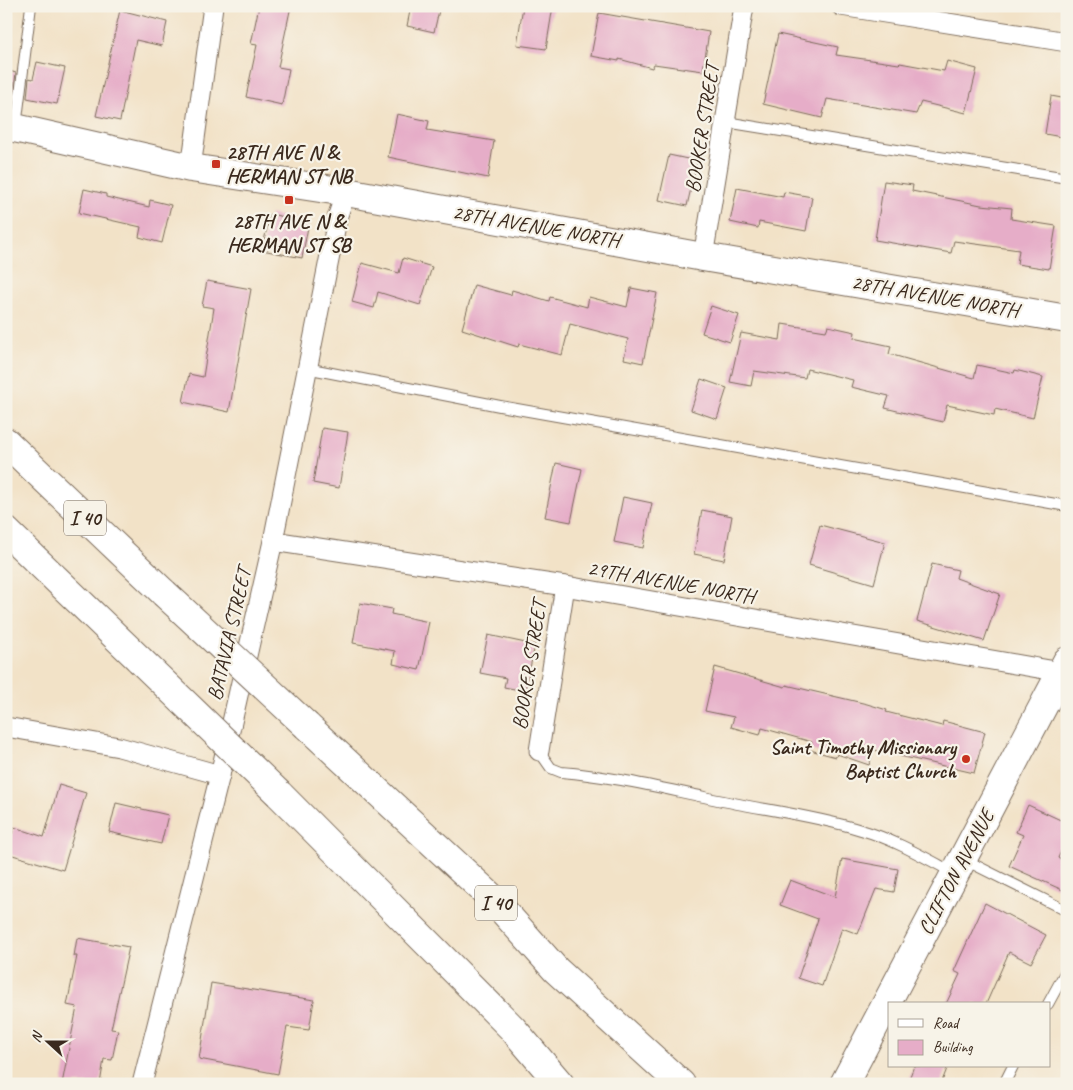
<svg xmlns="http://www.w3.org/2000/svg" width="1073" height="1090" font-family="Caveat,sans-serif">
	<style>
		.building { fill: #e6adc8 }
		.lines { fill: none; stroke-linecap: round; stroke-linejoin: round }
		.lane-casing { stroke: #7b6a59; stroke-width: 12 }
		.street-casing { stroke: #7b6a59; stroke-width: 21 }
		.secondary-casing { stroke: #7b6a59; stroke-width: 30 }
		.highway-casing { stroke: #7b6a59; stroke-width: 30 }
		.lane { stroke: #fff; stroke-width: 10 }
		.street { stroke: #fff; stroke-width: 19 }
		.secondary { stroke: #fff; stroke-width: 28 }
		.highway { stroke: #fff; stroke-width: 28 }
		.highway-bridge-casing { stroke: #7b6a59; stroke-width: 30; stroke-linecap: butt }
		.highway-bridge { stroke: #fff; stroke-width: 28 }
		.poi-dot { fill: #c8321e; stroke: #f7f3e8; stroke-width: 2 }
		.labels { text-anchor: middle; stroke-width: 4.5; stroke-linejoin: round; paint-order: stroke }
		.shield { fill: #f7f3e8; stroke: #73665b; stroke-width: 1 }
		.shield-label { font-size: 20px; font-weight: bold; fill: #3b2a1e }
		.street-label { font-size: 21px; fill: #3b2a1e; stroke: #f7f3e8 }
		.poi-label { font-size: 21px; font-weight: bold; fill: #3b2a1e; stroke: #f7f3e8; text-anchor: start }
	</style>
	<rect width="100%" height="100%" fill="#f7f3e8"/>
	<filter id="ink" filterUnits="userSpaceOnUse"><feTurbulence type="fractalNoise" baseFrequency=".02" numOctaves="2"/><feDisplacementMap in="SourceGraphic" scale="10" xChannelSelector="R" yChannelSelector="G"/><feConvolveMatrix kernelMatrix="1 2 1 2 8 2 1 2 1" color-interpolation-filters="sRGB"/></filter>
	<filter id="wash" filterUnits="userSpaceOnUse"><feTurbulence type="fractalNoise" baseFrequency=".0096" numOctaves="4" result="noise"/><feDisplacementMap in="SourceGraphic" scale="20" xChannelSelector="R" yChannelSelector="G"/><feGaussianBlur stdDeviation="1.12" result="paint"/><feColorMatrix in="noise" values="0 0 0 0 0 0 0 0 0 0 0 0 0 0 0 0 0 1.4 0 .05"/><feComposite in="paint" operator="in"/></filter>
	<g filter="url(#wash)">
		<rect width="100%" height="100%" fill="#f2e2c7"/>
		<g id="blocks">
			<g class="building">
				<path d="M259,6H291L278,67L289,69L282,105L246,97L257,45L251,44Z"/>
				<path d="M411,6H440L434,32L407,26Z"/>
				<path d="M523,6H553L546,49L517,45Z"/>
				<path d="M120,10L167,22L162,46L136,40L120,121L96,116Z"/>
				<path d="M599,13L709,32L703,71L654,64L652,68L619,59V61L591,56Z"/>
				<path d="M778,34L838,47L836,55L899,64L900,63L944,71L947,61L977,69L966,113L921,102L916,114L827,99L822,118L763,104Z"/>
				<path d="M37,62L65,68L57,104L27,98L29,78L33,79Z"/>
				<path d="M6,70L16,73L13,95L6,94Z"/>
				<path d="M1051,96L1067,99V138L1045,134Z"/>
				<path d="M397,114L429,121L427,130L494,141L488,178L388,157Z"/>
				<path d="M669,155L697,161L687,206L659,200Z"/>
				<path d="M884,181L913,185L912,191L981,205L1012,208L1011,219L1056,226L1049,269L1017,264L1019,250L954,241L951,253L875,240Z"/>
				<path d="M737,188L783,197L784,192L812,197L806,231L759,222L758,228L730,222Z"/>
				<path d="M84,189L106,194V197L149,207L150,200L171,205L162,243L139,237L141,227L79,213Z"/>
				<path d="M270,214L309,222L302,258L262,250Z"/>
				<path d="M403,258L432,267L420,305L378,292L374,308L352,302L362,263L399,273Z"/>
				<path d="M207,281L251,289L229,412L183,402L189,374L203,377L214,308L202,306Z"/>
				<path d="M474,285L511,295L512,290L549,301L550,297L587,307L589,297L627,307L631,288L657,293L643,363L624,359L628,339L570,324L562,355L519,344L518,347L462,329Z"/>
				<path d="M711,306L739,315L730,342L702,333Z"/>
				<path d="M782,324L826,331L828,326L855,332L854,338L891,346L889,354L974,378L977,365L1014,373L1015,370L1043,377L1033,418L995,409L994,415L947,405L943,422L885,408L889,396L851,387L853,380L807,369L805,378L754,371L751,386L730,382L741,333L780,340Z"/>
				<path d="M701,379L727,388L717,419L691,410Z"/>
				<path d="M322,428L348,432L339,488L313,483Z"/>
				<path d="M556,463L582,469L571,522L545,517Z"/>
				<path d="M623,497L652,503L643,548L614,542Z"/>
				<path d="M702,510L732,516L724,560L694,554Z"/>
				<path d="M820,525L885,542L874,584L809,565Z"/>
				<path d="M932,564L958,570L956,578L1000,594L984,641L917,621Z"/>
				<path d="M360,603L392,609L391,614L429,622L419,670L393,664L395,651L353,643Z"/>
				<path d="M488,635L535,645L525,691L504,687L506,678L480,673Z"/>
				<path d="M715,667L785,687L786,685L867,704L887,710L886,712L942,726L943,721L985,732L974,773L874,750L869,765L837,754L836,757L810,750L812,742L762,728L760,735L731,727L734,717L705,711Z"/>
				<path d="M59,785L86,793L63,870L6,853L14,827L44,837Z"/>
				<path d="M116,803L168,815L161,844L109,832Z"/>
				<path d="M1028,805L1067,823V838L1058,858L1067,862V892L1009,866L1023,835L1016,832Z"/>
				<path d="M842,859L898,869L894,892L876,889L858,934L842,928L822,986L798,978L818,919L780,905L790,880L835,897Z"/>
				<path d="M985,903L1046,935L1031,963L1009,952L986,1004H946L960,974L954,971Z"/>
				<path d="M77,938L129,947L111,1029L118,1030L112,1060L104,1059L100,1084H62L77,1007L67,1005L77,956H74Z"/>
				<path d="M211,983L314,1000L309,1030L287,1027L278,1074L199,1059Z"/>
				<path d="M914,1066H948L941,1084H920L909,1079Z"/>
			</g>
		</g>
	</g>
	<g filter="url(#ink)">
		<use href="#blocks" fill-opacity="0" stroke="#7b6a59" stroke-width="1"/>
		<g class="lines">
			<defs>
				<g id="lane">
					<path d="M726,122L1067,178"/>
					<path d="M16,127L31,6"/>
					<path d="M306,368L500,406L1067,506"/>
					<path d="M539,751L551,768L561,772C610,776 656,787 704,797C756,809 809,814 861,830C893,839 924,857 954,873"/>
					<path d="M963,859L1067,911"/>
					<path d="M1048,1004L1067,969"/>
					<path d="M1004,1084L1013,1066"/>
				</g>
				<g id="street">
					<path d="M841,6L1067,42"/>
					<path d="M191,168L213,6"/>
					<path d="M703,257L744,6"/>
					<path d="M273,541L565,586L1061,672"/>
					<path d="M6,727L119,747L220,775"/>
					<path d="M539,751L565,586"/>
					<path d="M142,1084L220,775L273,541L338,215L346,192"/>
				</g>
				<g id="secondary">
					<path d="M6,126L191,168L346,192L703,257L1067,319"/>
					<path d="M844,1084L1067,661"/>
				</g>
				<g id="highway">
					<path d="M6,442L164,593"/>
					<path d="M6,531L140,660"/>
					<path d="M307,726L489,895L556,970L681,1084"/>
					<path d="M279,794L513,1029L560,1084"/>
				</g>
			</defs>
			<use href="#lane" class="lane-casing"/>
			<use href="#street" class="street-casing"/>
			<use href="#secondary" class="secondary-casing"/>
			<use href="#highway" class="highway-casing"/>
			<use href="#lane" class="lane"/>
			<use href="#street" class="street"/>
			<use href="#secondary" class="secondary"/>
			<use href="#highway" class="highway"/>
			<defs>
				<g id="highway-bridge">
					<path d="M164,593L307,726"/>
					<path d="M140,660L279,794"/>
				</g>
			</defs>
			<use href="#highway-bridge" class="highway-bridge-casing"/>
			<use href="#highway-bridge" class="highway-bridge"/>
		</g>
	</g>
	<g class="poi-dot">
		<rect x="211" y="159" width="10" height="10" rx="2.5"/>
		<rect x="284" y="195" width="10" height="10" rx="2.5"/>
		<circle cx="966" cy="759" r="5"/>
	</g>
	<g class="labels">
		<g class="shield">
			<rect x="64" y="500.5" width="42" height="35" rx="4"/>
			<rect x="475" y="885.5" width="42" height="35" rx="4"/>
		</g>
		<g class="shield-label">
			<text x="85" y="525">I 40</text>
			<text x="496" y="910">I 40</text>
		</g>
		<g class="street-label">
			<text transform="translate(702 128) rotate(-81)" y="7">BOOKER STREET</text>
			<text transform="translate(536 226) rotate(10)" y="7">28TH AVENUE NORTH</text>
			<text transform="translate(935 296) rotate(10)" y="7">28TH AVENUE NORTH</text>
			<text transform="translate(671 582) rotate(10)" y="7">29TH AVENUE NORTH</text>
			<text transform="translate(229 634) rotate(-77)" y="7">BATAVIA STREET</text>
			<text transform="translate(529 665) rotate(-81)" y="7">BOOKER STREET</text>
			<text transform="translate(956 872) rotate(-62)" y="7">CLIFTON AVENUE</text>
		</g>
		<g class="poi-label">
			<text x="226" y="159">28TH AVE N &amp;<tspan x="226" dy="24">HERMAN ST NB</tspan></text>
			<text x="289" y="228" text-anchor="middle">28TH AVE N &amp;<tspan x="289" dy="24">HERMAN ST SB</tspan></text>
			<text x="956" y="754" text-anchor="end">Saint Timothy Missionary<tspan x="956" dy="24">Baptist Church</tspan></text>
		</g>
	</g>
	<rect width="1073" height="1090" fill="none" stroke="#f7f3e8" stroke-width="25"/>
	<rect x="888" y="1002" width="162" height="65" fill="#f7f3e8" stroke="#aca397"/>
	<rect x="898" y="1019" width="25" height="8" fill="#ffffff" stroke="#aca397"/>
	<text x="933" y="1028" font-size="15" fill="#3b2a1e">Road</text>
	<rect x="898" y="1040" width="25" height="15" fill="#e6adc8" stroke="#aca397"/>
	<text x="933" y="1052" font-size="15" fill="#3b2a1e">Building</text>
	<g transform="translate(48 1042) rotate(291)" stroke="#f7f3e8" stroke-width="4" paint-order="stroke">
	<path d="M0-4L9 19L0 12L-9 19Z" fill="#3b2a1e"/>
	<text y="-8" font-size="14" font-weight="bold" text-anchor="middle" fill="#3b2a1e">N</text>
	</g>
</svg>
